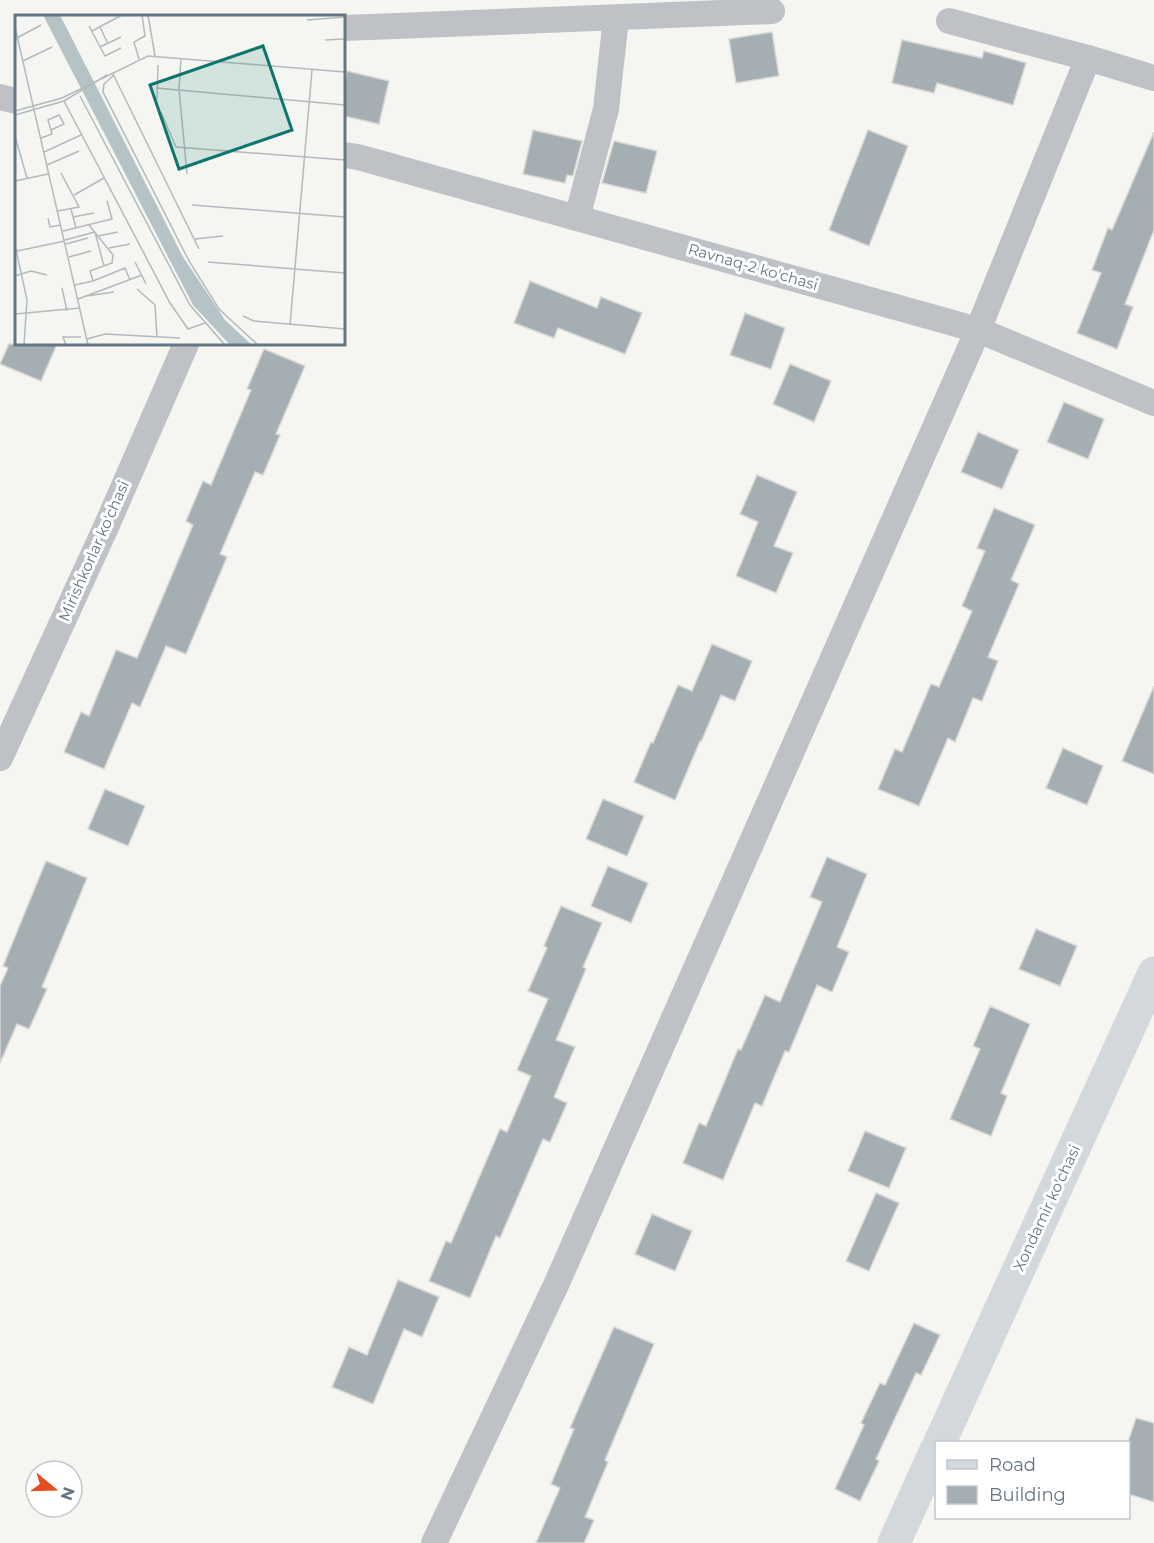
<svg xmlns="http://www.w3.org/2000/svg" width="1154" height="1543" font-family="Montserrat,sans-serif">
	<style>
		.building { fill: #a5aeb3; stroke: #d7d7d4; stroke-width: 1.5 }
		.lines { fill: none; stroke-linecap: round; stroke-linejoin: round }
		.minor { stroke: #bec2c6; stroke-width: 26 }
		.secondary { stroke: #d3d8dc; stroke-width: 33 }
		.labels { text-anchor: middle; stroke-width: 6; stroke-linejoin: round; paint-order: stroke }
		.street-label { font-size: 15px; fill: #647683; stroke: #fff }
		.inset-road { fill: none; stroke: #b2babe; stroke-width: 1.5 }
		.view { fill: #0f766e; fill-opacity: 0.15; stroke: #0f766e; stroke-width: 3 }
		.inset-edge { fill: none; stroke: #647683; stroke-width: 3 }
	</style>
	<rect width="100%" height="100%" fill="#f5f5f1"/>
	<g class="building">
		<path d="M772,32L779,76L736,83L729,39Z"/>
		<path d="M902,40L982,58L984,51L1026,63L1013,105L937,83L934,93L892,83Z"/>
		<path d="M347,71L389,81L379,124L344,116V88Z"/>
		<path d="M533,130L582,141L573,176L567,175L565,183L523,174Z"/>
		<path d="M868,130L908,146L869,246L829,230Z"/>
		<path d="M1154,132V230L1125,304L1133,307L1117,349L1077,333L1101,273L1092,270L1108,228L1112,230Z"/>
		<path d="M614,141L657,151L646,193L602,183Z"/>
		<path d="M530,281L597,308L601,297L642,313L625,354L558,328L554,338L514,323Z"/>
		<path d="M745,313L785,328L771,369L730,355Z"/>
		<path d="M9,344H57L41,381L0,364Z"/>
		<path d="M264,349L305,366L276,434L280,435L263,475L255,472L220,554L227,557L186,654L166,646L140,707L132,703L104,769L64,752L81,712L89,716L116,650L137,658L193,525L186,521L203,481L211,485L251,390L247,389Z"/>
		<path d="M790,364L831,381L814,422L773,404Z"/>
		<path d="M1064,402L1104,419L1088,459L1047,442Z"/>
		<path d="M978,432L1019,450L1002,489L961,472Z"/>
		<path d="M757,475L797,492L774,546L793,553L776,593L736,576L758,522L740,514Z"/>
		<path d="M994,508L1035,525L1011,580L1019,584L988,657L998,661L982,701L973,698L955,742L948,738L919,806L878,789L895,749L902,752L931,684L939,687L972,611L962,606L985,551L977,548Z"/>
		<path d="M712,644L752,661L735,701L721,695L701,742L700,741L675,800L634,782L651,742L653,743L678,685L692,691Z"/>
		<path d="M1154,686V774L1122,761Z"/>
		<path d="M1063,748L1103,766L1087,805L1046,788Z"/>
		<path d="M105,789L145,806L128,846L88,829Z"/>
		<path d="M603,799L644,816L627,856L586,839Z"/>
		<path d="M827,857L867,874L837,947L849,952L832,992L817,985L789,1052L785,1051L762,1106L755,1103L723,1180L683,1163L699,1123L706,1126L738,1049L741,1050L765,995L780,1002L822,902L810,897Z"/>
		<path d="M46,861L87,878L42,987L47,989L29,1029L17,1024L0,1063V986L8,968L3,966Z"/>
		<path d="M608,866L648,883L631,923L591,906Z"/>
		<path d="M561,906L602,923L583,967L586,969L556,1040L575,1047L554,1097L567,1103L550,1142L543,1139L500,1238L496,1236L470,1298L429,1281L446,1241L451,1243L500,1129L507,1132L531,1076L517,1070L548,999L528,991L547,948L544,946Z"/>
		<path d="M1036,929L1077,946L1060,986L1019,969Z"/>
		<path d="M990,1006L1030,1024L1001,1093L1007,1096L991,1136L950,1119L980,1049L973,1046Z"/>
		<path d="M865,1131L906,1148L889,1188L848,1171Z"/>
		<path d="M876,1193L899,1203L869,1271L846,1261Z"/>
		<path d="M652,1214L692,1231L675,1271L635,1254Z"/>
		<path d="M398,1280L439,1297L422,1337L404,1329L373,1404L332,1387L349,1347L367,1355Z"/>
		<path d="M914,1323L940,1335L921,1375L916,1373L876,1459L879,1461L860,1501L835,1489L864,1425L861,1423L880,1383L885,1385Z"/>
		<path d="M614,1327L654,1344L605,1460L608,1462L585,1517L594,1520L584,1543H536L560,1488L551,1484L574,1429L570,1428Z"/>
		<path d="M1136,1418L1154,1423V1502L1128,1494V1442Z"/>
	</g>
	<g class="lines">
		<g class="minor">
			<path d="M949,21L1088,58L1154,78"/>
			<path d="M344,28L772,11"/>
			<path d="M0,97L16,101"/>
			<path d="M344,155L358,157L978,330L1154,403"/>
			<path d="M577,218L606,109L616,18"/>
			<path d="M0,758L106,527L186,344"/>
			<path d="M434,1543L556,1285L978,330L1088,58"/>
		</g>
		<g class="secondary">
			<path d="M940,1442L1154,973"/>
			<path d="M894,1543L936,1450"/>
		</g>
	</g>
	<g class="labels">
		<g class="street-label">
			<text transform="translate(753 267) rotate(16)" y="5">Ravnaq-2 ko'chasi</text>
			<text transform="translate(94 551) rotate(-66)" y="5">Mirishkorlar ko'chasi</text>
			<text transform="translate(1047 1208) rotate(-65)" y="5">Xondamir ko'chasi</text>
		</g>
	</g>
	<g transform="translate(15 15)">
		<rect width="330" height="330" fill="#f5f5f1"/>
		<path d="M28,0H45L168,242L210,305L237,330H215L178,290Z" fill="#b5c2c6"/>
		<path class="inset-road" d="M133,0L140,41M292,5L330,2M74,11L90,41L106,33M0,12L73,330M85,12L93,29M77,16L107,0M0,24L26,10M310,25L330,24M85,32L106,22M124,44L119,27L130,21L127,0M166,44L164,74L172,159M8,46L37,32M98,59L184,234M99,60L89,69L88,77L174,246L204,294L243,330M141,73L330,90M65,81L175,290L210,330M142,84L143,50M49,86L155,288L173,314L190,308M0,96L47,83L133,41L330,57M146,97L161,132L330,145M0,100L49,86L92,60M0,121L12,163M26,123L37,119L33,105L44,100L49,109L36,115M29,137L66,120M32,150L64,136M0,166L33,159M59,180L89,163M177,190L330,202M56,194L61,213M43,196L64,192L46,158M58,202L79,198M33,203L35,212L46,210M48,216L97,204L92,186M80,217L89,251M83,221L103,217M180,224L208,221M50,225L80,217M51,229L73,223M0,230L12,285L9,330M94,233L115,229M2,236L50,226M54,242L76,236M120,247L131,269M193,247L330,258M0,261L16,256L32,260M78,266L110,253L115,265M60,270L78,266L75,256L97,248L98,240L74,210M47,273L52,296M122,274L140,290L142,322M72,281L99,277M63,284L127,260M0,299L65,293M228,301L239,306L330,314M275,310L297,55M72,324L90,319L165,323M51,330L48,322H66"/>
		<path class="view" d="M248,31L277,115L164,154L135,70Z"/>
		<rect width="330" height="330" class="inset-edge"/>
	</g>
	<rect x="935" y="1441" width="195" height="78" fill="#ffffff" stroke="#c1c8cd" stroke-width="1.5"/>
	<rect x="947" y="1460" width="30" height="9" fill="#d3d8dc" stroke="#c1c8cd" stroke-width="1.5"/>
	<text x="989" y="1471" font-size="18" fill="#647683">Road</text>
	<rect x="947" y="1486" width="30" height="18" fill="#a5aeb3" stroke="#c1c8cd" stroke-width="1.5"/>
	<text x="989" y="1501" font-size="18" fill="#647683">Building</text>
	<g transform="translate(54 1489) rotate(109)"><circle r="28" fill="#ffffff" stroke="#c1c8cd" stroke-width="1.5"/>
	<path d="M0-4.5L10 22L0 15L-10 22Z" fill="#e54c22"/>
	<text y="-9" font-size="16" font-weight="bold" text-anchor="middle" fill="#647683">N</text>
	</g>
</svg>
